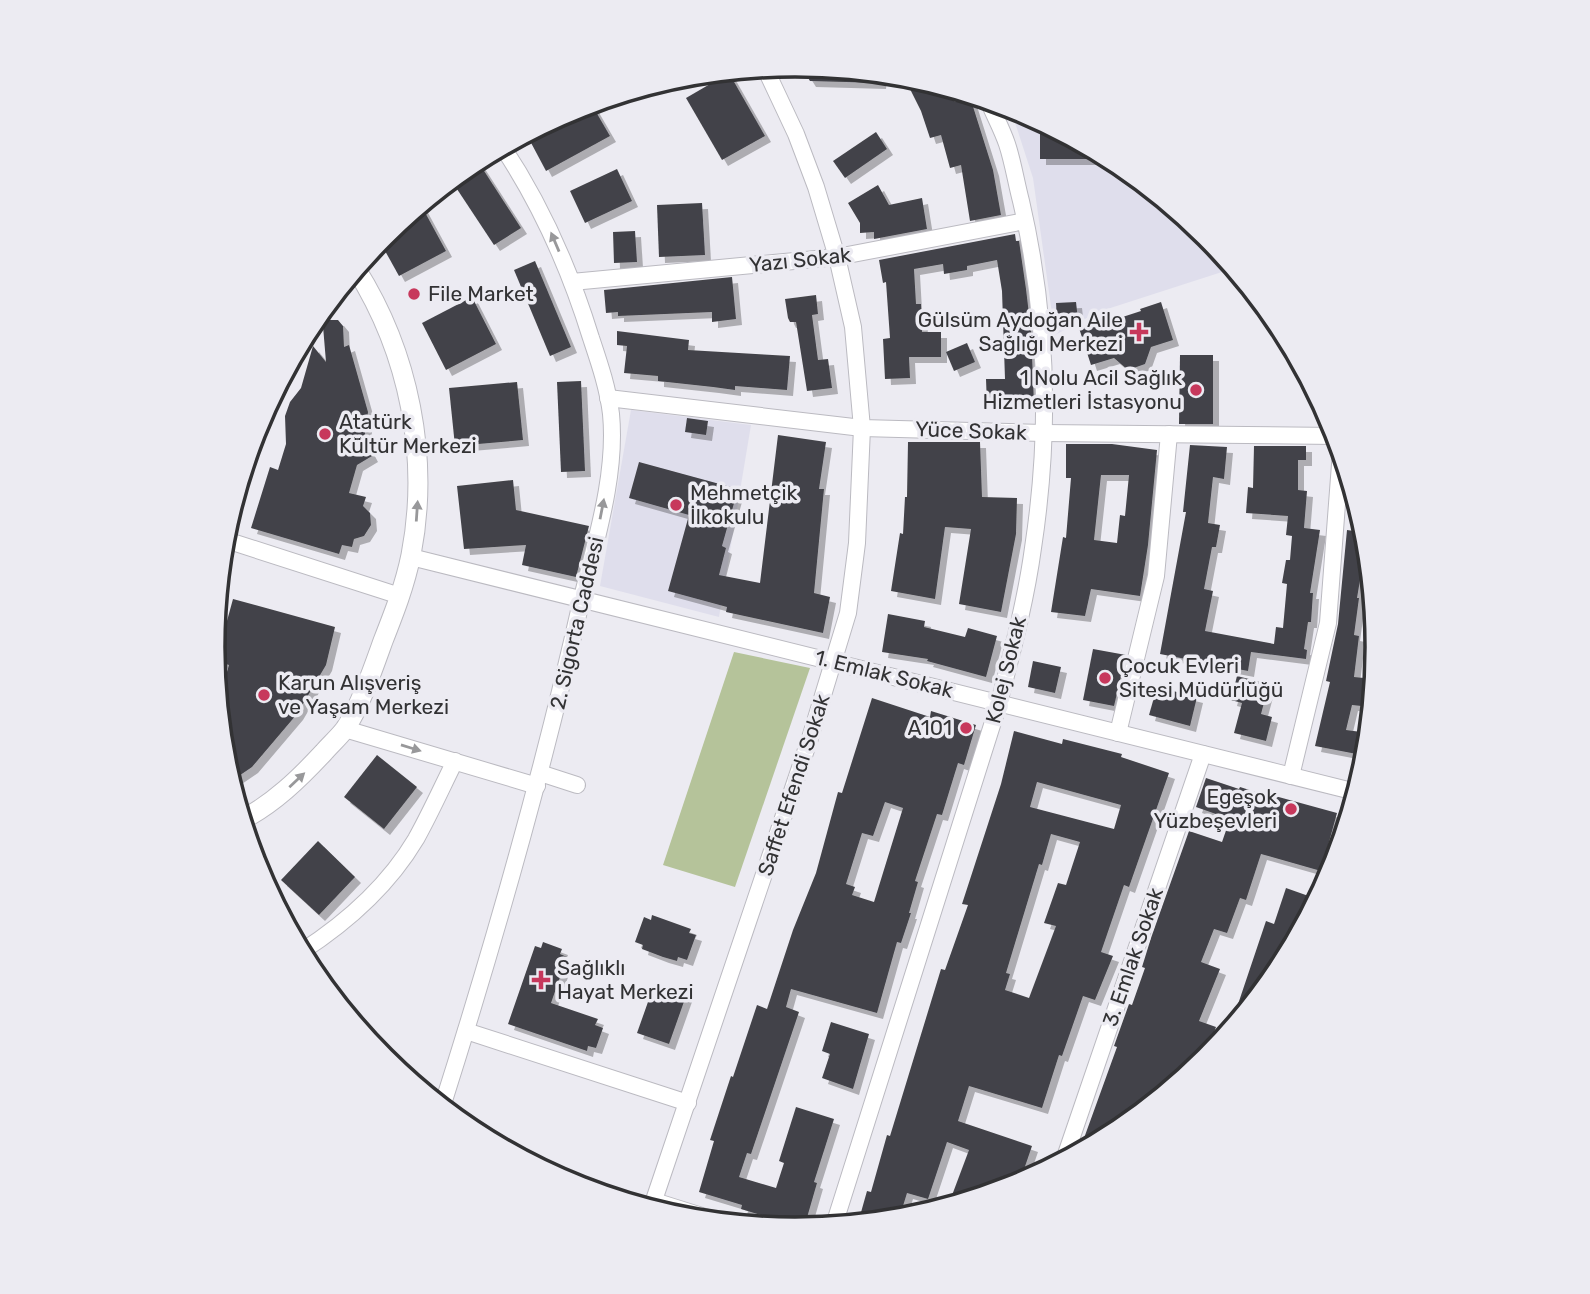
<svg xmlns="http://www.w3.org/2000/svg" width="1590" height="1294" font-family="Rubik,sans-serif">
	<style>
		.built { fill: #dfdeec }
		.green { fill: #b5c39a }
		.building { fill: #434348; fill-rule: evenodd; filter: url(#shadow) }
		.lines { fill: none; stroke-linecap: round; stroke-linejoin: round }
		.minor-casing { stroke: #bbbac1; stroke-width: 18 }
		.major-casing { stroke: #bbbac1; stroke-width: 21 }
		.minor { stroke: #fff; stroke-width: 16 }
		.major { stroke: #fff; stroke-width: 19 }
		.oneway { fill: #98989a }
		.poi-dot { fill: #c7385c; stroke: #ecebf2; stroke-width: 2.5 }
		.labels { text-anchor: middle; stroke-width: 7; stroke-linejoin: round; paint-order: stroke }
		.street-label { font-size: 21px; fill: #323234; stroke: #ecebf2 }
		.poi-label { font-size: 21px; fill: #323234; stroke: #ecebf2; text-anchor: start }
		.rim { fill: none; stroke: #323234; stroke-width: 3.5 }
	</style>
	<defs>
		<filter id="shadow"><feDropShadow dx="6" dy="6" stdDeviation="0" flood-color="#0004"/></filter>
	</defs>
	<rect width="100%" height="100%" fill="#ecebf2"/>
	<g class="built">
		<path d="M1010,107L1119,163L1207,236L1227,260L1225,271L1098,312L1055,335L1033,178Z"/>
		<path d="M631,410L751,425L719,617L600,586Z"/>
	</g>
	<g class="green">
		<path d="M263,413L271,416L234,528L226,525L257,424Z"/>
		<path d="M734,652L810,668L735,887L663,865Z"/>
	</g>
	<g class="building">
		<path d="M800,65L881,73L880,83L810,81Z"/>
		<path d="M729,73L765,136L722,160L686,98Z"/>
		<path d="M903,75L948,88L955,102L970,97L993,170L1001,215L970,221L961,165L950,168L941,135L930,138L921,111Z"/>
		<path d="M592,105L610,136L546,171L529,139Z"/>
		<path d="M1040,121L1112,159H1040Z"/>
		<path d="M876,132L887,149L845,178L833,161Z"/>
		<path d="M477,160L521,228L494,245L451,180Z"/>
		<path d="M617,169L632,201L585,223L570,191Z"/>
		<path d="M878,185L889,205L922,198L927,229L874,239V232L860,233V223L848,203Z"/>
		<path d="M702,203L705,255L659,257L657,205Z"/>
		<path d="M421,205L446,251L399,276L379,240Z"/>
		<path d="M635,231L637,262L614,263L613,232Z"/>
		<path d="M1015,234L1016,241H1019L1026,289L1031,331L1034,404L987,406L986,379H1005L1002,291L997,260L967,266V270L944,274L943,264L914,269L916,304H921L922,332H941V357H909L910,378L885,379L883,339L890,338L886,282L883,283L879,260Z"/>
		<path d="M535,261L571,347L550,356L514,270Z"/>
		<path d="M732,277L736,319L712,322V312L618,316V312L606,313L604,290Z"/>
		<path d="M816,295L818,314L812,315L818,360L828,359L832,388L807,391L796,322H790L788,318L785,299Z"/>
		<path d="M472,297L496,344L446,370L422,323Z"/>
		<path d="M1076,302L1078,320L1057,321L1056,303Z"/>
		<path d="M1161,302L1173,340L1151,347L1145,364L1128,370L1114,358L1091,365L1079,328L1100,321L1101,324L1141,311L1140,309Z"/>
		<path d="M328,320H338L343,326L344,347L349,345L368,412L364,441L372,456L357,465L349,493L366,497L363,506L370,513L371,525L364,536L354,539L352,547L342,545L339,554L251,528L270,467L278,470L286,444L285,416L290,402L301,388L313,346L326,362L323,326Z"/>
		<path d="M617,331L689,340L688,350L790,356L787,390L735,386V390L713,387L658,381V376L624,373L627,346L617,345Z"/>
		<path d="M967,343L975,362L954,371L946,352Z"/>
		<path d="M1180,355H1213V424H1179Z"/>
		<path d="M581,381L585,471L561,472L557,382Z"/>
		<path d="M517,382L523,440L455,446L449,388Z"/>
		<path d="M687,418L708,421L706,435L685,432Z"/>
		<path d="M778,435L826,442L819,489H824L814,593L830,597L823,633L726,612L727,607L668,591L689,515L629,498L639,462L738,489L722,546L726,548L719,575L760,583Z"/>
		<path d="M908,442H980L982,497L1017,498L1016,534L1001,612L959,604L971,529L945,527L935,599L891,591L900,533L903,534L905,497H907Z"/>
		<path d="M1066,444H1112L1157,450L1148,545L1140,596L1091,589L1085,616L1051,612L1063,537L1066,538L1071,478H1066ZM1101,475H1129L1125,516L1120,515L1117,543L1094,540Z"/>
		<path d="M1190,445L1227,447L1224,479L1213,477L1208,523L1220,525L1216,547H1212L1204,589L1213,591L1205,631L1274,644L1276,627L1283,628L1287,584L1282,583L1286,560H1290L1292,536L1286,535L1288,516L1246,513L1248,487L1253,488L1254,446H1306V460H1298V490L1307,491L1304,528L1320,530L1310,593H1313L1311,622H1308L1304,649L1307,650L1306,659L1251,652L1248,671L1160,654L1186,512H1183Z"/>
		<path d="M513,480L516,510L589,526L576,577L522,565L526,545L464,549L457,486Z"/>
		<path d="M1357,504L1366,534L1368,557L1364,556L1357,598H1359L1354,635L1359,636L1354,677L1374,679L1371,707L1352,705L1346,730L1369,733L1367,756L1315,746L1330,682L1326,681L1338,624L1347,530L1354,531Z"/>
		<path d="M233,599L335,627L326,665L297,714L252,767L230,782L224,760L218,703L229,665L216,661Z"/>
		<path d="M888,614L925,621L924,627L965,637L968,628L997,636L986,677L927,661L928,659L882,652Z"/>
		<path d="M1093,649L1126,655L1114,706L1083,700Z"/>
		<path d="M1033,661L1061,667L1055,693L1028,687Z"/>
		<path d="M1237,676L1269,684L1261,714L1272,717L1266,741L1234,733L1242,703L1231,700Z"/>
		<path d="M1157,687L1197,697L1190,726L1149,715Z"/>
		<path d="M872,698L930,717L931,711L976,725L964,765L958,763L942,815L937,814L915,881L918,882L909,913H911L901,943L897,942L877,1013L791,989L786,1007L799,1012L751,1154L747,1153L739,1177L776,1188L784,1163L779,1161L796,1107L834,1119L814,1182L817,1183L804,1228L741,1209L742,1205L699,1192L714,1141L710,1140L731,1076L733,1077L757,1005L767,1009L793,930L816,873L838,792L842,793ZM885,802L903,808L874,902L852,895L855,887L846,884L862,833L873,836Z"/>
		<path d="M1014,731L1062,744L1063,739L1122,754L1121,757L1169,773L1129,887L1124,885L1101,952L1113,956L1095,1000L1083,996L1062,1056L1059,1055L1042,1108L969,1086L958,1121L1032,1146L1019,1184L948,1206L969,1150L947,1142L928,1199L907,1193L899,1219L858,1223L867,1191L871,1192L887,1135L890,1136L941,969L945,970L968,905L962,904L1001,784ZM1037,782L1121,805L1114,829L1030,807ZM1051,834L1080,842L1066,885L1058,883L1044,923L1056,926L1029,998L1005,990L1010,974L1006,973L1039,864L1042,865Z"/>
		<path d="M377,755L417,787L384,829L344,797Z"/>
		<path d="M1206,778L1239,789L1240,787L1274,798L1275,796L1337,813L1321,871L1261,854L1246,900L1240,898L1227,933L1214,929L1201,962L1220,969L1199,1021L1216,1027L1203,1061L1190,1072L1181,1069L1176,1084L1118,1131L1079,1152L1117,1047L1114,1046L1129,1004L1132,1005L1145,968L1142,967L1151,938L1189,831L1222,842L1230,819L1196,807Z"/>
		<path d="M318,841L355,877L319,915L281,880Z"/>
		<path d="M1286,888L1317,899L1279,971L1229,1031L1266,921L1274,924Z"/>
		<path d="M652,915L691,929L689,933L696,935L687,960L678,957L677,961L663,957L642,949L643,945L635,942L644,917L651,920Z"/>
		<path d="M543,942L562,949L560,954L567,957L551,1003L598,1019L595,1025L603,1028L596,1048L588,1046L587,1051L508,1024L535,946L541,948Z"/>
		<path d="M654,985L686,996L669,1044L637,1033Z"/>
		<path d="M831,1022L869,1034L853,1089L822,1078L830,1054L822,1051Z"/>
	</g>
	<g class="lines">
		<defs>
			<g id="minor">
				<path d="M572,282L837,257L1025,221"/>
				<path d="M608,398L862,428L1043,433L1336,436"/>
				<path d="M223,539L400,596"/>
				<path d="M411,557L1356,792"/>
				<path d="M345,729L537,786"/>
				<path d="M1118,733L1156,576L1169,434"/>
				<path d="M540,773L577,785"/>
				<path d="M1291,776L1328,623L1341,451"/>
				<path d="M301,952C346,923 388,886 416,839C430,814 442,787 455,761"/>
				<path d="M466,1031L688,1103"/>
				<path d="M442,1107C495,940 543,772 581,602C595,543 617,475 611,414C608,388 599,362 591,338C570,270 542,206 502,146"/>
				<path d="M1064,1160L1203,754"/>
				<path d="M654,1201L721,1222"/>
				<path d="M651,1209L810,738L848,613L857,543L862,428L853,327L837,257L816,187L796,134L765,68"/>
				<path d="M834,1225L999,703C1012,652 1026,600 1033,548C1051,430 1048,317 1021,201C1016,182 1013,162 1007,144C1002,129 994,115 988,100"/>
			</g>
			<path id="major" d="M242,820C274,803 299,779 324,752C330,745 339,737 345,729C360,707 374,666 383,641C394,613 405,585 411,555C430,457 409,353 356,269"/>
		</defs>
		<use href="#minor" class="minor-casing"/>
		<use href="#major" class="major-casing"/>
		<use href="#minor" class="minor"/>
		<use href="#major" class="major"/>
	</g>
	<defs><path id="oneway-solid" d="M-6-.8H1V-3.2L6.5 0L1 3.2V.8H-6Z" transform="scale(1.75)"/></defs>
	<g class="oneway">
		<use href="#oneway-solid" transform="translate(555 242) rotate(-113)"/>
		<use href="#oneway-solid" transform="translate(602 509) rotate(-79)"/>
		<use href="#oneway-solid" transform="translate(417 511) rotate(-86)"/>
		<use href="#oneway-solid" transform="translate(411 748) rotate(17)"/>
		<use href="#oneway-solid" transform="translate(297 780) rotate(-43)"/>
	</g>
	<g class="poi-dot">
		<circle cx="414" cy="294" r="7"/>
		<path d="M1135.5 321.5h7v7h7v7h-7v7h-7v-7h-7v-7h7z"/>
		<circle cx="1196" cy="390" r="7"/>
		<circle cx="325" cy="434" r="7"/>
		<circle cx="676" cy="505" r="7"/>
		<circle cx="1105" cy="678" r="7"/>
		<circle cx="264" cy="695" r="7"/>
		<circle cx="966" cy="728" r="7"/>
		<circle cx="1291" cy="809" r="7"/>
		<path d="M537.5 969.5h7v7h7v7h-7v7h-7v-7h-7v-7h7z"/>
	</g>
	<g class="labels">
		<g class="street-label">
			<text transform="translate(800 260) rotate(-6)" y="7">Yazı Sokak</text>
			<text transform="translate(971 431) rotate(2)" y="7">Yüce Sokak</text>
			<text transform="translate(577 623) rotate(-77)" y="7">2. Sigorta Caddesi</text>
			<text transform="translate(1006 670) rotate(-76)" y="7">Kolej Sokak</text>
			<text transform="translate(884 674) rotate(14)" y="7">1. Emlak Sokak</text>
			<text transform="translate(794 785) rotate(-72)" y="7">Saffet Efendi Sokak</text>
			<text transform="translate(1133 957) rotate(-71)" y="7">3. Emlak Sokak</text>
		</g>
		<g class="poi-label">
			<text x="428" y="301">File Market</text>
			<text x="1123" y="327" text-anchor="end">Gülsüm Aydoğan Aile<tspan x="1123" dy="24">Sağlığı Merkezi</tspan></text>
			<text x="1182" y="385" text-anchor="end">1 Nolu Acil Sağlık<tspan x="1182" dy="24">Hizmetleri İstasyonu</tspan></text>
			<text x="339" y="429">Atatürk<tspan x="339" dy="24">Kültür Merkezi</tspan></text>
			<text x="690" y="500">Mehmetçik<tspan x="690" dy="24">İlkokulu</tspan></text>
			<text x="1119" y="673">Çocuk Evleri<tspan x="1119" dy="24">Sitesi Müdürlüğü</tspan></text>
			<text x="278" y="690">Karun Alışveriş<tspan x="278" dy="24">ve Yaşam Merkezi</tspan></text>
			<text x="952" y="735" text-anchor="end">A101</text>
			<text x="1277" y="804" text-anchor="end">Egeşok<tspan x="1277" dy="24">Yüzbeşevleri</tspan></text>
			<text x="557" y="975">Sağlıklı<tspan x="557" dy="24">Hayat Merkezi</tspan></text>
		</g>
	</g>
	<path d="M0 0H1590V1294H0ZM225 647a570 570 0 1 1 1140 0a570 570 0 1 1-1140 0Z" fill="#ecebf2" fill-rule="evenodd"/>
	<path class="rim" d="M225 647a570 570 0 1 1 1140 0a570 570 0 1 1-1140 0Z"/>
</svg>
